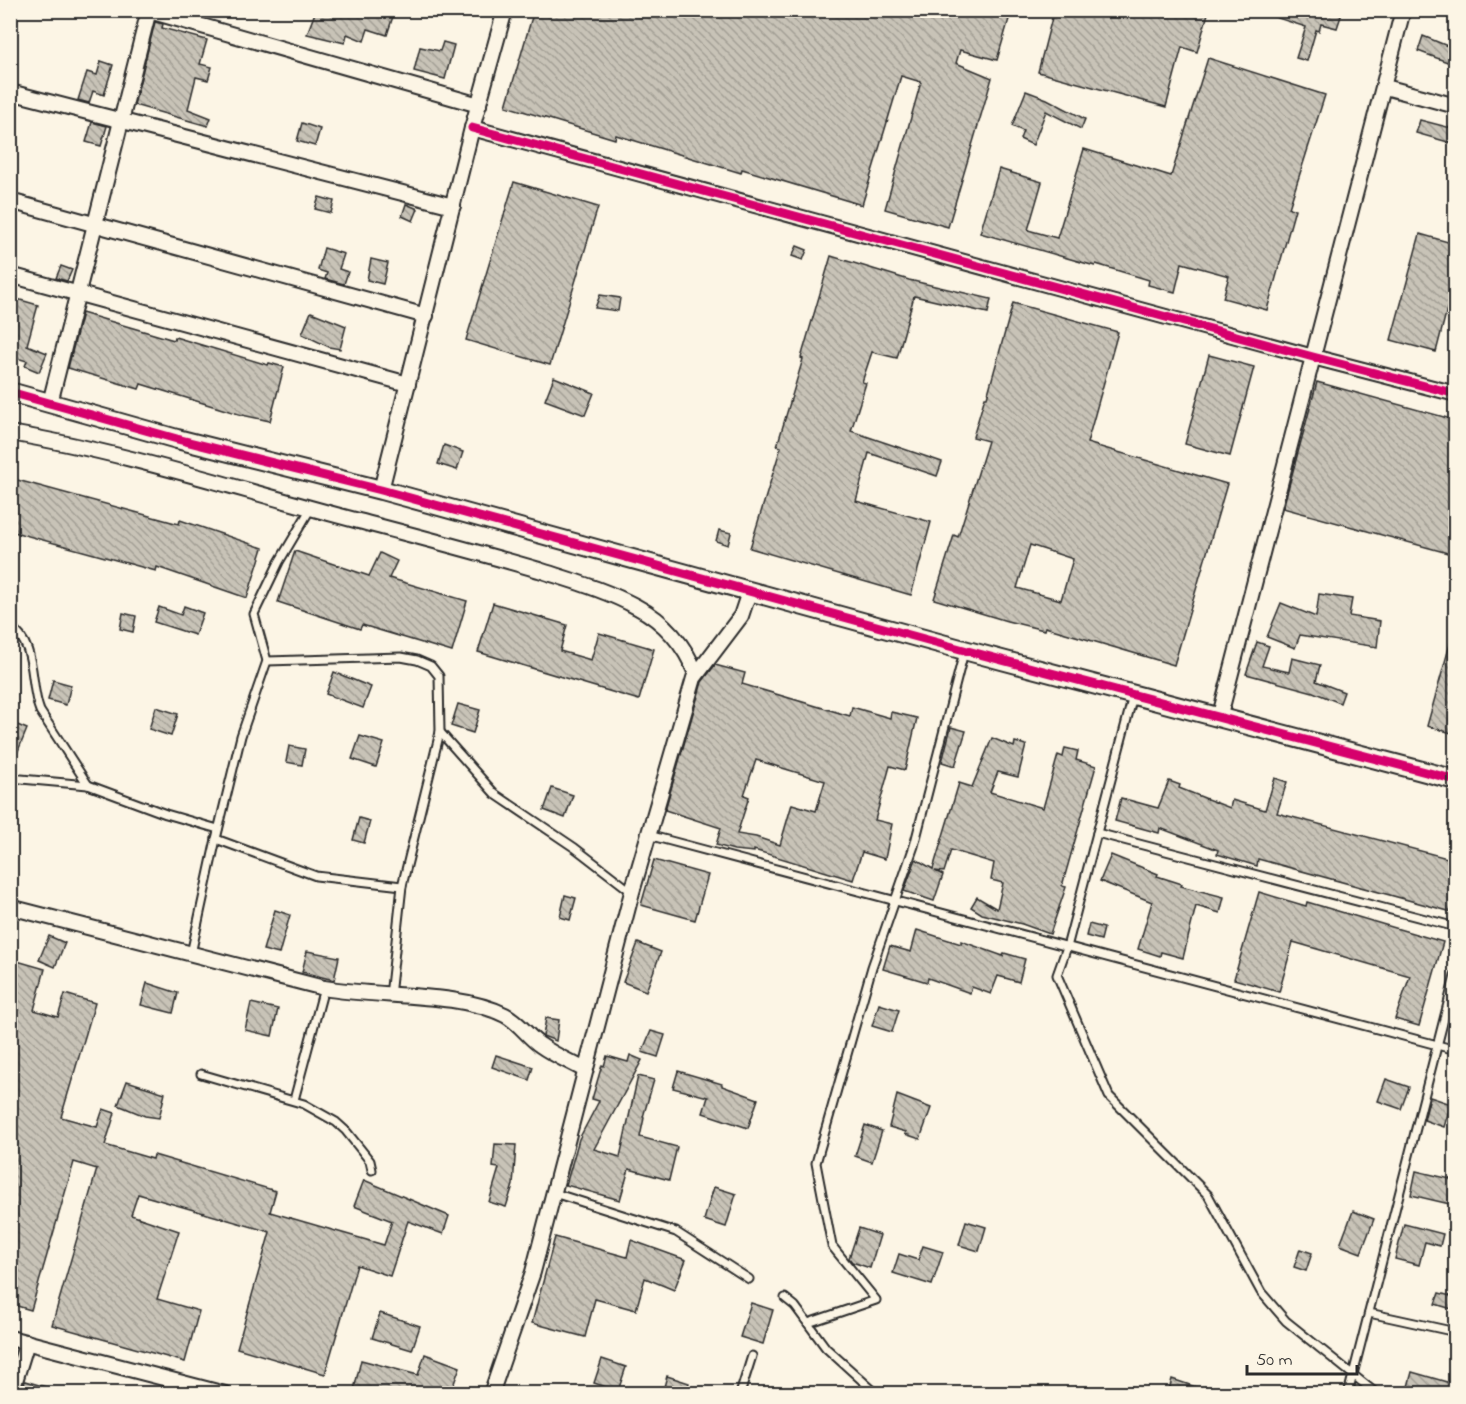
<svg xmlns="http://www.w3.org/2000/svg" width="1466" height="1404" font-family="'Indie Flower',sans-serif">
	<style>
		.building { fill: url(#building-back-hatch); stroke: #2b2b2b; stroke-width: 1.5; fill-rule: evenodd }
		.lines { fill: none; stroke-linecap: round; stroke-linejoin: round }
		.lane-casing { stroke: #2b2b2b; stroke-width: 11 }
		.street-casing { stroke: #2b2b2b; stroke-width: 18 }
		.secondary-casing { stroke: #2b2b2b; stroke-width: 22 }
		.lane { stroke: #fcf5e5; stroke-width: 7 }
		.street { stroke: #fcf5e5; stroke-width: 14 }
		.secondary { stroke: #fcf5e5; stroke-width: 18 }
		.cycleway-casing { stroke: #fcf5e5; stroke-width: 13 }
		.cycleway { stroke: #d6006c; stroke-width: 9 }
	</style>
	<defs>
		<pattern id="building-back-hatch" width="6" height="6" patternUnits="userSpaceOnUse" patternTransform="scale(1.5)"><rect width="6" height="6" fill="#c8c3b7"/><path d="M-1 5l2 2M0 0l6 6M5-1l2 2" fill="none" stroke="#a39f95"/></pattern>
	</defs>
	<rect width="100%" height="100%" fill="#fcf5e5"/>
	<filter id="ink" filterUnits="userSpaceOnUse"><feTurbulence type="fractalNoise" baseFrequency=".0167" numOctaves="2"/><feDisplacementMap in="SourceGraphic" scale="12" xChannelSelector="R" yChannelSelector="G"/><feConvolveMatrix kernelMatrix="1 2 1 2 8 2 1 2 1" color-interpolation-filters="sRGB"/></filter>
	<g filter="url(#ink)">
		<g class="building">
			<path d="M316,10H395L387,35L368,29L364,41L347,34L345,43L307,34Z"/>
			<path d="M534,10H979L1009,19L997,60L960,50L956,63L992,78L948,227L885,209L921,82L901,76L862,205L742,169L741,173L616,135L615,139L506,106Z"/>
			<path d="M1054,10H1209L1197,52L1182,47L1166,107L1038,72Z"/>
			<path d="M1263,10H1343L1337,28L1321,24L1319,31L1316,30L1307,61L1296,58L1306,27L1262,13Z"/>
			<path d="M155,22L163,24L162,28L207,40L200,64L212,67L208,80L196,77L188,109L211,118L208,126L134,105Z"/>
			<path d="M1423,36L1455,49V64L1450,63L1418,51Z"/>
			<path d="M443,42L454,45L445,79L414,71L420,47L440,51Z"/>
			<path d="M1208,58L1325,95L1289,208L1295,209L1267,310L1223,298L1229,276L1182,263L1175,292L1148,285L1149,280L1096,264L1095,266L980,233L999,169L1042,182L1028,230L1057,238L1084,149L1171,176Z"/>
			<path d="M101,61L113,65L104,95L93,91L89,103L78,100L87,72L97,75Z"/>
			<path d="M1026,91L1047,99L1085,119L1081,129L1046,111L1033,145L1020,139L1023,131L1012,126Z"/>
			<path d="M1420,120L1455,129V144L1416,133Z"/>
			<path d="M92,122L107,126L101,146L86,142Z"/>
			<path d="M302,123L320,129L315,146L297,141Z"/>
			<path d="M514,182L598,207L550,365L466,340Z"/>
			<path d="M319,197L334,201L331,213L315,209Z"/>
			<path d="M406,204L418,209L413,221L402,216Z"/>
			<path d="M1420,234L1455,244V278L1436,352L1391,340Z"/>
			<path d="M797,246L807,250L803,260L792,256Z"/>
			<path d="M324,248L344,254L339,269L348,272L344,284L325,279L327,273L318,270Z"/>
			<path d="M831,256L909,280L991,299L988,313L914,296L897,358L872,352L862,382L866,383L851,431L942,462L937,476L869,453L856,501L931,522L911,595L750,548L781,447L777,446L803,359L801,358Z"/>
			<path d="M371,259L388,263L383,284L367,280Z"/>
			<path d="M61,266L72,270L67,281L56,278Z"/>
			<path d="M600,295L620,298L618,311L595,308Z"/>
			<path d="M10,297L38,305L27,345L47,353L39,372L25,366L27,361L10,356Z"/>
			<path d="M1013,303L1118,332L1087,443L1227,484L1174,665L1045,627L1044,630L1007,621L934,599L954,535L958,537L988,441L973,437L985,397H987ZM1030,545L1073,559L1061,600L1017,588Z"/>
			<path d="M311,312L346,326L340,349L329,347L302,334Z"/>
			<path d="M82,313L174,340L175,337L268,365L269,363L284,367L270,421L242,415L141,384L139,389L68,368Z"/>
			<path d="M1209,355L1254,367L1230,456L1185,444Z"/>
			<path d="M554,377L594,393L585,415L545,400Z"/>
			<path d="M1317,382L1455,420V555L1283,508Z"/>
			<path d="M444,445L463,452L457,470L438,464Z"/>
			<path d="M10,478L179,524L180,520L263,548L247,598L157,567L156,571L10,531Z"/>
			<path d="M719,530L731,533L728,545L716,541Z"/>
			<path d="M295,551L369,576L380,553L397,561L389,578L467,601L452,652L362,625L360,629L278,602Z"/>
			<path d="M1319,594L1352,599L1349,616L1380,621L1377,647L1300,635L1295,648L1267,637L1281,603L1316,617Z"/>
			<path d="M493,603L567,625L560,651L591,660L599,633L654,649L639,700L478,652Z"/>
			<path d="M184,606L203,613L195,635L154,622L159,607L181,615Z"/>
			<path d="M123,613L136,616L133,632L120,629Z"/>
			<path d="M1452,637H1455V734L1427,726Z"/>
			<path d="M1257,642L1269,646L1262,666L1289,672L1292,658L1320,665L1316,681L1344,692L1340,703L1313,692L1246,674Z"/>
			<path d="M715,665L745,673L742,684L850,716L852,707L890,718L891,712L917,718L905,770L890,766L875,820L892,824L885,859L862,852L853,880L754,850V852L734,850L716,845L721,828L665,810L702,682ZM756,760L825,781L816,811L792,804L780,845L756,837L737,834L749,797L744,795Z"/>
			<path d="M334,672L371,687L363,708L326,694Z"/>
			<path d="M53,680L71,685L66,705L48,700Z"/>
			<path d="M458,704L480,710L473,733L451,726Z"/>
			<path d="M156,707L178,714L171,736L149,729Z"/>
			<path d="M10,722L27,729L11,768H10Z"/>
			<path d="M951,727L966,731L955,766L942,762Z"/>
			<path d="M360,736L384,743L376,767L352,759Z"/>
			<path d="M992,738L1014,747L1015,742L1026,745L1018,777L998,772L990,792L1043,808L1058,755L1063,757L1065,748L1078,751L1076,760L1096,766L1062,886L1066,887L1050,934L1022,924L982,914L971,907L977,897L997,909L1003,883L991,880L994,863L951,850L944,872L935,871L943,875L934,901L904,891L916,859L933,869L959,783L972,787Z"/>
			<path d="M289,746L305,749L302,765L286,762Z"/>
			<path d="M1275,778L1287,782L1277,813L1455,860V899L1452,912L1258,859L1257,866L1217,854L1218,850L1160,828L1159,833L1115,821L1121,798L1158,808L1169,781L1180,785L1179,788L1230,808L1232,800L1265,810Z"/>
			<path d="M552,788L573,795L565,818L544,810Z"/>
			<path d="M359,818L370,821L364,843L353,840Z"/>
			<path d="M1111,855L1158,874L1157,876L1182,884L1181,886L1224,897L1220,913L1196,906L1183,958L1161,952L1160,956L1138,949L1152,902L1100,881Z"/>
			<path d="M654,860L708,875L695,920L641,905Z"/>
			<path d="M1259,892L1306,906L1307,902L1443,942L1419,1026L1395,1019L1410,976L1293,942L1279,992L1234,979Z"/>
			<path d="M565,895L576,898L570,920L560,917Z"/>
			<path d="M275,910L290,915L279,954L263,950Z"/>
			<path d="M1089,924L1104,928L1101,940L1086,936Z"/>
			<path d="M917,930L961,944V941L1003,956L1004,953L1025,959L1019,982L998,976L991,994L972,987L970,993L928,978L927,982L883,969L890,946L911,952Z"/>
			<path d="M49,936L65,943L55,967L39,960Z"/>
			<path d="M638,943L661,952L646,991L623,982Z"/>
			<path d="M307,951L339,957L334,980L302,972Z"/>
			<path d="M10,959L45,969L34,1010L58,1017L65,994L95,1003L61,1117L97,1127L103,1109L115,1113L105,1145L153,1159L154,1155L276,1191L270,1212L384,1245L392,1221L354,1206L364,1180L449,1216L443,1234L408,1221L390,1276L357,1265L325,1374L237,1348L270,1232L138,1194L131,1215L179,1231L157,1299L199,1311L185,1362L52,1325L97,1169L74,1162L31,1310L10,1304Z"/>
			<path d="M147,983L178,993L173,1013L141,1005Z"/>
			<path d="M251,1003L278,1009L272,1036L245,1030Z"/>
			<path d="M879,1004L899,1010L892,1032L872,1026Z"/>
			<path d="M546,1018L559,1020L556,1041L543,1036Z"/>
			<path d="M651,1031L665,1035L658,1057L642,1052Z"/>
			<path d="M496,1055L533,1067L529,1080L492,1067Z"/>
			<path d="M630,1055L642,1060L594,1149L620,1157L638,1076L654,1080L643,1117L644,1118L640,1137L677,1147L669,1180L629,1169L620,1200L566,1185L579,1139L599,1101L592,1099L602,1065L604,1066L607,1056L628,1062Z"/>
			<path d="M678,1071L712,1081L722,1084V1086L758,1099L748,1128L703,1113L708,1097L673,1088Z"/>
			<path d="M1386,1079L1409,1087L1401,1109L1378,1101Z"/>
			<path d="M127,1081L165,1093L159,1118L145,1116L118,1105Z"/>
			<path d="M897,1095L931,1108L920,1139L905,1134L906,1132L889,1127Z"/>
			<path d="M1430,1097L1451,1104L1444,1127L1424,1120Z"/>
			<path d="M865,1125L882,1131L872,1162L855,1156Z"/>
			<path d="M495,1144L516,1145L513,1185L506,1207L489,1202L499,1168L493,1167Z"/>
			<path d="M1416,1171L1455,1180L1454,1205L1411,1195Z"/>
			<path d="M714,1187L736,1194L726,1227L704,1220Z"/>
			<path d="M1353,1211L1374,1219L1361,1253L1340,1245Z"/>
			<path d="M966,1221L986,1227L979,1251L959,1245Z"/>
			<path d="M1404,1224L1443,1234L1440,1246L1425,1242L1419,1265L1395,1259Z"/>
			<path d="M859,1228L880,1235L870,1268L852,1262L849,1258Z"/>
			<path d="M555,1237L627,1257L631,1240L686,1260L674,1290L645,1278L636,1310L595,1299L585,1337L532,1323Z"/>
			<path d="M923,1246L943,1252L932,1285L893,1273L899,1254L918,1260Z"/>
			<path d="M1300,1249L1312,1253L1306,1271L1294,1267Z"/>
			<path d="M1439,1293L1455,1297L1452,1309L1435,1304Z"/>
			<path d="M751,1303L773,1310L763,1344L740,1337Z"/>
			<path d="M380,1313L420,1326L412,1350L372,1338Z"/>
			<path d="M425,1354L460,1367L450,1394H353L361,1360L418,1375Z"/>
			<path d="M602,1359L626,1367L618,1391L594,1383Z"/>
			<path d="M1412,1372L1454,1384L1452,1394H1406Z"/>
			<path d="M667,1376L689,1383L686,1394H662Z"/>
			<path d="M1172,1379L1208,1391V1394H1168Z"/>
			<path d="M25,1381L57,1390V1394H22Z"/>
		</g>
		<g class="lines">
			<defs>
				<g id="lane">
					<path d="M10,627C38,644 29,685 40,711L88,785"/>
					<path d="M267,661L401,657L417,660L431,666L439,676L440,732L402,886L390,996"/>
					<path d="M1133,696L1067,947L1057,975L1109,1096L1208,1195L1261,1292L1286,1321L1377,1394"/>
					<path d="M440,732L495,794L575,848L632,892"/>
					<path d="M10,778L88,785L166,814L218,829"/>
					<path d="M1097,833L1456,927"/>
					<path d="M648,835L1456,1050"/>
					<path d="M216,839L316,876L402,886"/>
					<path d="M191,954L216,839L241,736L267,661L254,614L279,562L311,508"/>
					<path d="M201,1074L304,1104L336,1122L346,1131L370,1161L372,1170"/>
					<path d="M294,1100L324,988"/>
					<path d="M554,1193L676,1232L749,1279"/>
					<path d="M785,1298L795,1306L826,1348L877,1394"/>
					<path d="M1369,1313L1456,1332"/>
					<path d="M808,1323L876,1300L832,1246L816,1163L872,967L914,846L964,652"/>
					<path d="M740,1394L752,1356"/>
					<path d="M1348,1394L1456,972"/>
				</g>
				<g id="street">
					<path d="M146,10L479,105"/>
					<path d="M1385,87L1456,106"/>
					<path d="M10,92L453,206"/>
					<path d="M472,128L1313,357L1456,394"/>
					<path d="M10,201L426,316"/>
					<path d="M10,275L408,384"/>
					<path d="M50,403L149,10"/>
					<path d="M10,433C128,453 240,490 355,520C416,536 478,552 539,570C573,581 606,590 637,607C664,621 685,645 696,674"/>
					<path d="M381,490L472,128L505,10"/>
					<path d="M1219,719L1403,10"/>
					<path d="M10,907L324,988C379,998 457,991 505,1015C519,1022 528,1037 540,1045C554,1055 570,1062 585,1070"/>
					<path d="M10,1338L225,1394"/>
					<path d="M11,1394L27,1342"/>
					<path d="M491,1394L533,1272L632,892L694,678L741,616L749,592"/>
				</g>
				<path id="secondary" d="M10,392L177,439L381,490L964,650L1456,780"/>
			</defs>
			<use href="#lane" class="lane-casing"/>
			<use href="#street" class="street-casing"/>
			<use href="#secondary" class="secondary-casing"/>
			<use href="#lane" class="lane"/>
			<use href="#street" class="street"/>
			<use href="#secondary" class="secondary"/>
			<defs>
				<g id="cycleway">
					<path d="M472,128L1313,357L1456,394"/>
					<path d="M10,392L177,439L381,490L964,650L1456,780"/>
				</g>
			</defs>
			<use href="#cycleway" class="cycleway-casing"/>
			<use href="#cycleway" class="cycleway"/>
		</g>
	</g>
	<rect width="1466" height="1404" fill="none" stroke="#fcf5e5" stroke-width="36"/>
	<rect x="18" y="18" width="1430" height="1368" fill="none" stroke="#2b2b2b" stroke-width="2" filter="url(#ink)"/>
	<path d="M1247 1365v9h110v-9" fill="none" stroke="#2b2b2b" stroke-width="3"/>
	<text x="1256" y="1365" font-size="18" fill="#2b2b2b" stroke="#fcf5e5" stroke-width="4.5" paint-order="stroke">50 m</text>
</svg>
